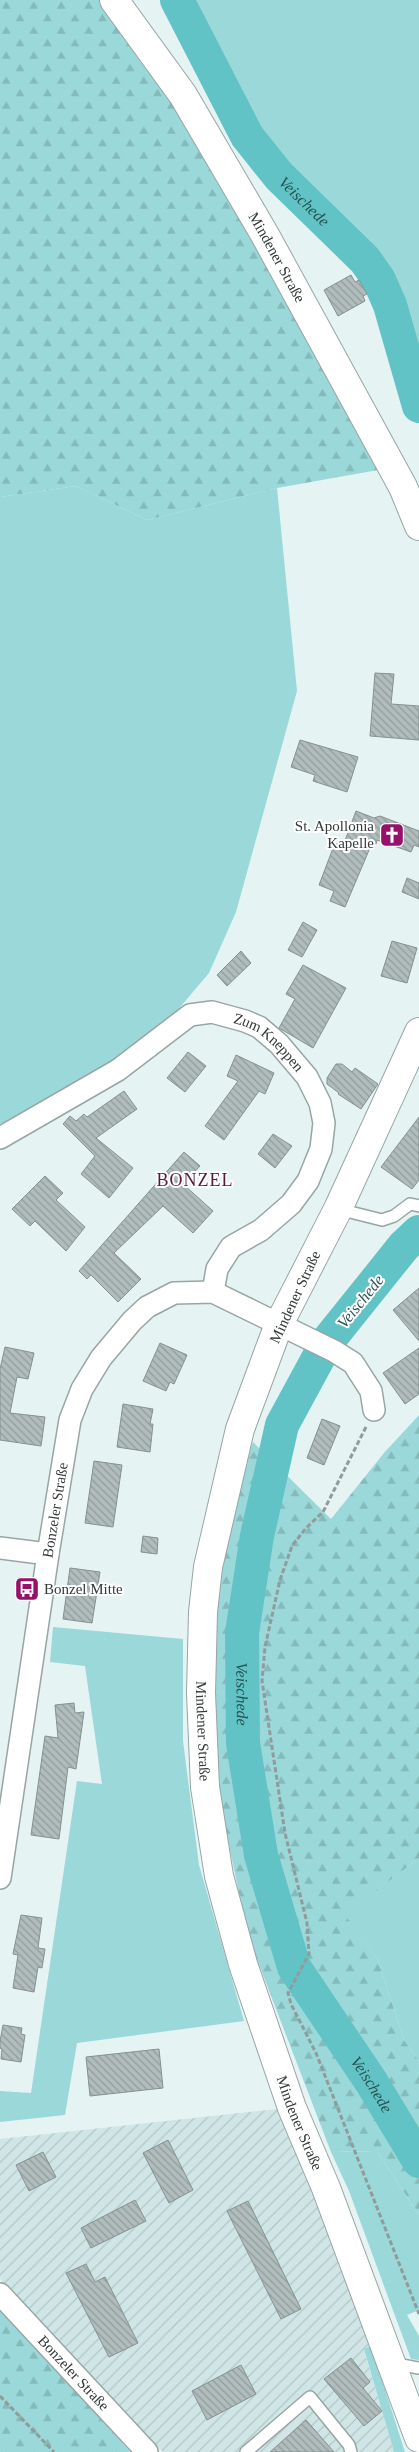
<svg xmlns="http://www.w3.org/2000/svg" width="419" height="2452" font-family="'Times New Roman',serif">
	<style>
		.industrial { fill: url(#industrial-furrows) }
		.grass { fill: #9ad8d9 }
		.forest { fill: url(#forest-firs) }
		.lines { fill: none; stroke-linecap: round; stroke-linejoin: round }
		.river { stroke: #61c3c5; stroke-width: 34 }
		.building { fill: url(#building-back-hatch); stroke: #849190 }
		.lane-casing { stroke: #98a5a5; stroke-width: 14 }
		.street-casing { stroke: #98a5a5; stroke-width: 24 }
		.primary-casing { stroke: #98a5a5; stroke-width: 30 }
		.path { stroke: #919b9b; stroke-width: 3; stroke-dasharray: 5 2.5; stroke-linecap: butt }
		.lane { stroke: #fff; stroke-width: 11 }
		.street { stroke: #fff; stroke-width: 21 }
		.primary { stroke: #fff; stroke-width: 28 }
		.labels { text-anchor: middle; stroke-width: 4; stroke-linejoin: round; paint-order: stroke }
		.street-label { font-size: 15px; fill: #343939; stroke: #fff }
		.poi-label { font-size: 15px; fill: #343939; stroke: #fff; text-anchor: end }
		.water-label { font-size: 16px; font-style: italic; fill: #265253; stroke: #fff }
		.quarter-label { font-size: 18px; letter-spacing: 1px; fill: #56193e; stroke: #fff }
	</style>
	<defs>
		<pattern id="industrial-furrows" width="10" height="10" patternUnits="userSpaceOnUse" patternTransform="scale(1.25)"><rect width="10" height="10" fill="#d0e6e6"/><path d="M-1 1l2-2M0 10L10 0M9 11l2-2" fill="none" stroke="#b3c6c6"/></pattern>
		<pattern id="forest-firs" width="22" height="20" patternUnits="userSpaceOnUse" patternTransform="scale(1.25)"><rect width="22" height="20" fill="#9ad8d9"/><path d="M5 1l3.5 6h-7zM16 11l3.5 6h-7z" fill="#85babb"/></pattern>
		<pattern id="building-back-hatch" width="6" height="6" patternUnits="userSpaceOnUse" patternTransform="scale(1.25)"><rect width="6" height="6" fill="#b1bdbd"/><path d="M-1 5l2 2M0 0l6 6M5-1l2 2" fill="none" stroke="#919b9b"/></pattern>
	</defs>
	<rect width="100%" height="100%" fill="#e5f3f3"/>
	<path class="industrial" d="M277,2109L318,2201L371,2346L364,2350L394,2452H163L16,2305L0,2278V2139Z"/>
	<g class="grass">
		<path d="M177,0H419V398L403,331L336,230L264,169Z"/>
		<path d="M76,486L147,520L277,488L297,691L236,912L209,973L176,1012L151,1035L116,1061L2,1125L0,1123V497Z"/>
		<path d="M53,1627L183,1639V1741L199,1865L244,2021L77,2043L65,2115L0,2122V2091L31,2093L77,1781L102,1784L85,1666L50,1662Z"/>
		<path d="M419,1858V2061L404,2040L378,1960L344,1915Z"/>
		<path d="M377,2151L419,2215V2310L407,2315L419,2336V2360L411,2359L349,2191L331,2152Z"/>
		<path d="M371,2346L405,2452H394L364,2349Z"/>
	</g>
	<g class="forest">
		<path d="M0,0H99L168,95L261,255L378,470L277,488L147,520L76,486L0,497Z"/>
		<path d="M419,1415V1858L345,1915L378,1960L404,2040L419,2061V2215L377,2151L331,2152L248,1936L217,1788L213,1630L221,1555L235,1487L253,1442L331,1519L384,1453Z"/>
		<path d="M0,2306L130,2452H0Z"/>
	</g>
	<g class="lines">
		<g class="river">
			<path id="s1" d="M177,0L247,136L279,176L365,260L379,280L390,305L419,406"/>
			<path id="s2" d="M419,1232L404,1246L327,1342L282,1425L257,1536L242,1633L243,1743L261,1855L294,1967L372,2083L419,2161"/>
		</g>
	</g>
	<g class="building">
		<path d="M351,275L355,282L359,280L367,294L363,296L365,301L338,316L324,290Z"/>
		<path d="M375,673L394,674L391,704L419,706V740L370,736Z"/>
		<path d="M300,740L358,757L347,792L313,781L315,775L291,767Z"/>
		<path d="M356,811L374,818L380,816L419,831V847L414,845L411,852L377,840L376,844L372,843L345,907L330,901L334,891L319,885L335,843L343,846Z"/>
		<path d="M407,878L419,883V899L402,892Z"/>
		<path d="M303,922L317,930L302,957L288,950Z"/>
		<path d="M392,941L417,948L407,983L381,976Z"/>
		<path d="M241,951L251,963L227,986L217,975Z"/>
		<path d="M303,965L346,988L313,1048L279,1028L295,999L286,994Z"/>
		<path d="M188,1052L206,1066L185,1092L167,1078Z"/>
		<path d="M236,1055L274,1073L265,1094L259,1091L224,1140L205,1126L238,1081L227,1076Z"/>
		<path d="M336,1064H342L352,1072L355,1068L378,1084L361,1109L338,1094L339,1093L327,1084V1078Z"/>
		<path d="M124,1091L137,1109L96,1138L133,1168L109,1198L81,1174L95,1156L63,1124L70,1116L76,1121L84,1114L87,1117Z"/>
		<path d="M419,1117V1180L412,1189L381,1167Z"/>
		<path d="M273,1134L292,1146L275,1168L258,1154Z"/>
		<path d="M184,1152L200,1166L183,1184L213,1211L193,1233L163,1206L114,1253L141,1279L118,1302L91,1275L87,1279L79,1271Z"/>
		<path d="M45,1176L63,1193L56,1200L85,1227L66,1251L35,1221L30,1226L12,1209Z"/>
		<path d="M419,1288V1341L393,1310Z"/>
		<path d="M160,1343L187,1355L174,1384L170,1382L166,1391L143,1381Z"/>
		<path d="M5,1347L34,1353L28,1379L17,1377L10,1413L45,1417L41,1446L0,1440V1369Z"/>
		<path d="M419,1348V1394L405,1404L383,1373Z"/>
		<path d="M123,1404L153,1409L150,1424H153L150,1452L117,1447Z"/>
		<path d="M322,1419L340,1426L324,1465L307,1458Z"/>
		<path d="M94,1461L122,1465L113,1527L85,1523Z"/>
		<path d="M143,1536L158,1538L157,1554L141,1552Z"/>
		<path d="M70,1568L100,1572L92,1623L63,1619Z"/>
		<path d="M74,1703L75,1713L84,1712L76,1769L68,1767L59,1839L31,1835L45,1736L58,1738L55,1705Z"/>
		<path d="M21,1915L42,1918L38,1948L45,1949L42,1968L38,1967L34,1992L13,1988L18,1955L13,1954Z"/>
		<path d="M3,2025L22,2028L21,2034L25,2035L21,2062L1,2059L2,2049L0,2048V2041Z"/>
		<path d="M159,2049L163,2088L90,2096L86,2057Z"/>
		<path d="M168,2140L193,2190L169,2203L143,2153Z"/>
		<path d="M43,2152L56,2177L29,2191L16,2165Z"/>
		<path d="M135,2200L146,2221L91,2248L81,2228Z"/>
		<path d="M248,2201L301,2309L281,2319L227,2211Z"/>
		<path d="M86,2264L95,2282L105,2277L138,2343L109,2357L66,2273Z"/>
		<path d="M351,2358L370,2382L363,2388L382,2411L364,2426L324,2379Z"/>
		<path d="M241,2365L256,2394L207,2420L192,2391Z"/>
		<path d="M306,2420L334,2452H270Z"/>
	</g>
	<g class="lines">
		<defs>
			<g id="lane">
				<path d="M338,1209L382,1220L394,1216L410,1204L419,1206"/>
				<path d="M391,2363L419,2368"/>
				<path d="M246,2452L310,2397L349,2445L351,2452"/>
			</g>
			<g id="street">
				<path id="s3" d="M0,1138L118,1070L190,1015L212,1012L245,1021L259,1027L279,1044L307,1077L320,1103L324,1123L321,1149L308,1181L291,1204L261,1230L231,1247L217,1269L213,1292"/>
				<path d="M0,1548L48,1554"/>
				<path id="s4" d="M0,1878L48,1554L70,1420L82,1389L101,1358L132,1321L147,1307L174,1293L213,1292L334,1351L353,1363L371,1391L374,1410"/>
				<path id="s5" d="M0,2294L147,2452"/>
			</g>
			<g id="primary">
				<path id="s6" d="M114,0L183,95L265,235L403,487L419,526"/>
				<path id="s7" d="M419,1032L338,1209L279,1324L240,1429L208,1567L203,1612L201,1693L205,1787L219,1876L243,1964L292,2108L326,2188L419,2438"/>
			</g>
		</defs>
		<use href="#lane" class="lane-casing"/>
		<use href="#street" class="street-casing"/>
		<use href="#primary" class="primary-casing"/>
		<g class="path">
			<path d="M366,1427L323,1512L306,1528L292,1546L280,1580L265,1647L262,1681L285,1833L307,1923L309,1954L288,1993L291,2004L316,2053L419,2314"/>
			<path d="M0,2396L54,2452"/>
		</g>
		<use href="#lane" class="lane"/>
		<use href="#street" class="street"/>
		<use href="#primary" class="primary"/>
	</g>
	<defs>
		<symbol id="church-square" viewBox="-11 -11 22 22"><rect x="-9" y="-9" width="18" height="18" rx="4" fill="#96126a" stroke="#fff"/><path d="M-1.2-6h2.4v3.5h3.3v2.4h-3.3V6h-2.4V-.1h-3.3v-2.4h3.3Z" fill="#fff"/></symbol>
		<symbol id="bus-square" viewBox="-11 -11 22 22"><rect x="-9" y="-9" width="18" height="18" rx="4" fill="#96126a" stroke="#fff"/><path d="M-5-6H5V4H4V6H2V4H-2V6H-4V4H-5ZM-3.5-4V0h7V-4ZM-3.5 1.2v1.5H-2V1.2ZM2 1.2v1.5H3.5V1.2Z" fill="#fff"/></symbol>
	</defs>
	<g fill-rule="evenodd">
		<use href="#church-square" x="378" y="821" width="28" height="28"/>
		<use href="#bus-square" x="13" y="1575" width="28" height="28"/>
	</g>
	<g class="labels">
		<g class="street-label">
			<text dy="5" stroke="none"><textPath href="#s6" startOffset="305">Mindener Straße</textPath></text>
			<text dy="5" stroke="none"><textPath href="#s3" startOffset="315">Zum Kneppen</textPath></text>
			<text transform="translate(295 1297) rotate(-65)" y="5">Mindener Straße</text>
			<text dy="5" stroke="none"><textPath href="#s4" startOffset="372">Bonzeler Straße</textPath></text>
			<text dy="5" stroke="none"><textPath href="#s7" startOffset="742">Mindener Straße</textPath></text>
			<text dy="5" stroke="none"><textPath href="#s7" startOffset="1148">Mindener Straße</textPath></text>
			<text dy="5" stroke="none"><textPath href="#s5" startOffset="108">Bonzeler Straße</textPath></text>
		</g>
		<g class="poi-label">
			<text x="374" y="831">St. Apollonia<tspan x="374" dy="17">Kapelle</tspan></text>
			<text x="44" y="1594" text-anchor="start">Bonzel Mitte</text>
		</g>
		<g class="water-label">
			<text dy="6" stroke="none"><textPath href="#s1" startOffset="240">Veischede</textPath></text>
			<text transform="translate(360 1301) rotate(-51)" y="6">Veischede</text>
			<text dy="6" stroke="none"><textPath href="#s2" startOffset="511">Veischede</textPath></text>
			<text dy="6" stroke="none"><textPath href="#s2" startOffset="931">Veischede</textPath></text>
		</g>
		<g class="quarter-label">
			<text x="195" y="1186">BONZEL</text>
		</g>
	</g>
</svg>
